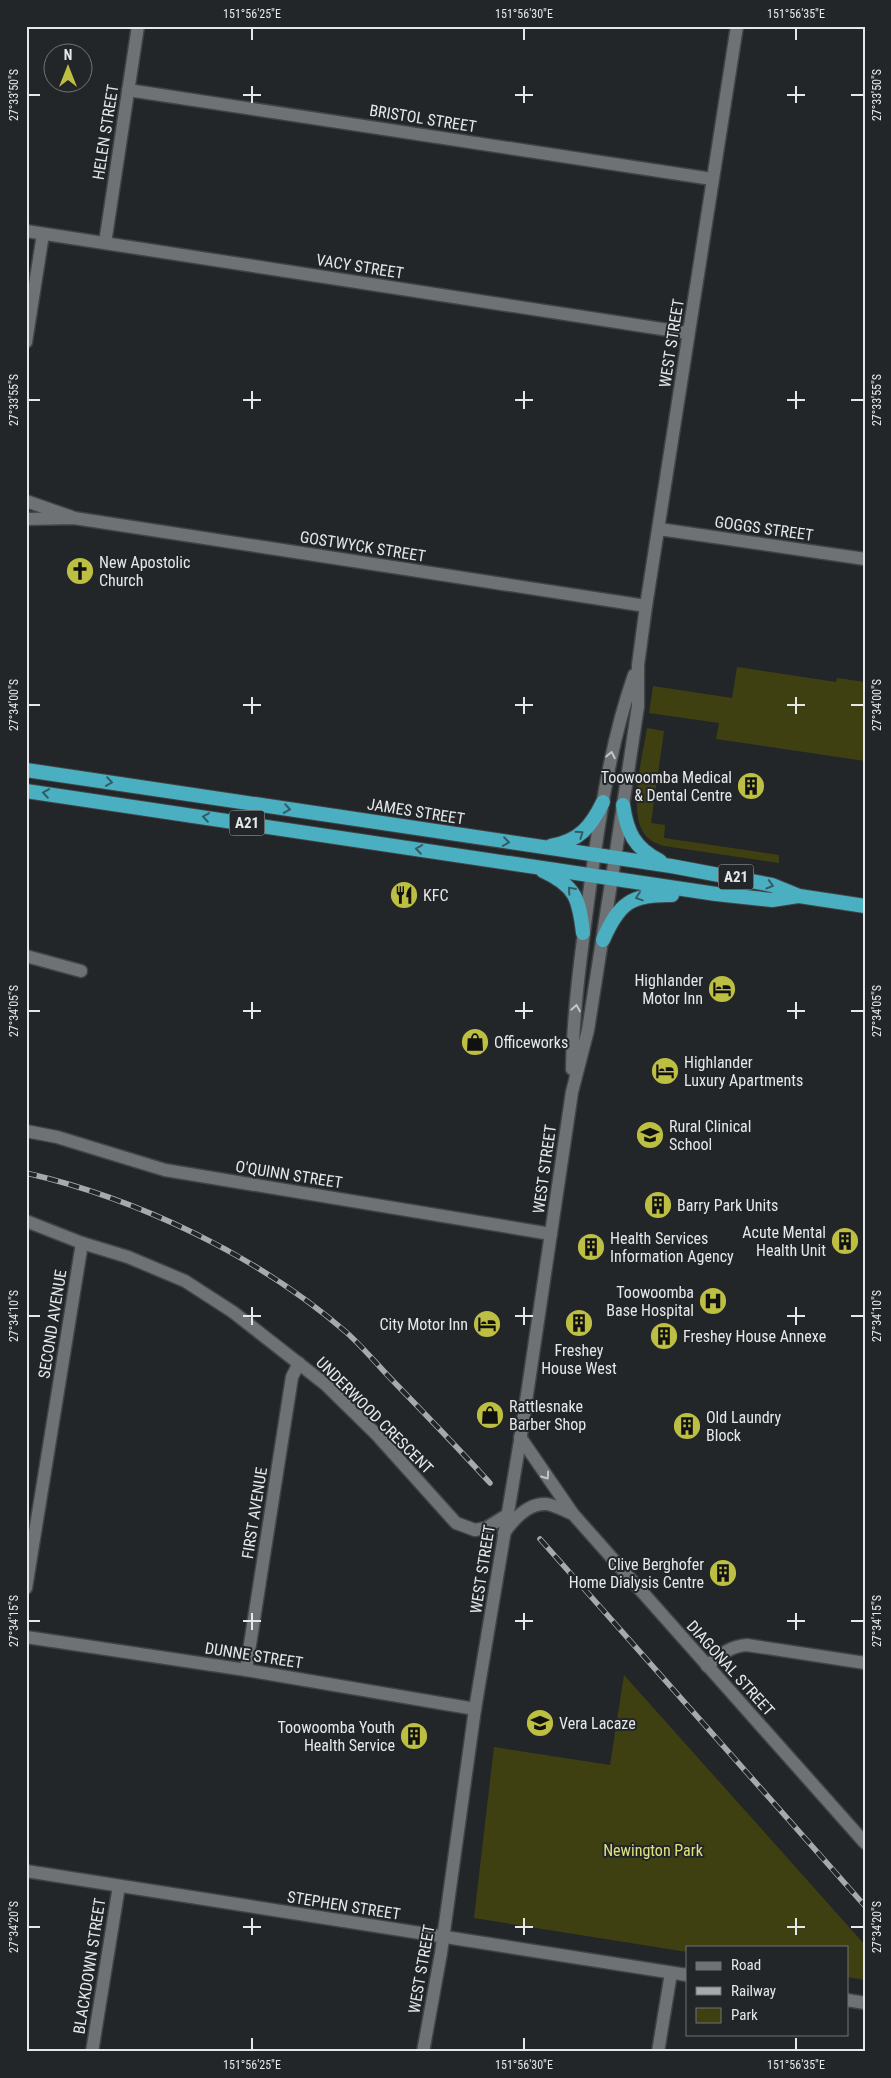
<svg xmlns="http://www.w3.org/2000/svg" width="891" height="2078" font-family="'Roboto Condensed',sans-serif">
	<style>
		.green { fill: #3f4011 }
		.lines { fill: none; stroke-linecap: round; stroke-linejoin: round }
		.minor-casing { stroke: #414345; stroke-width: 15 }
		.tertiary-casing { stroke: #414345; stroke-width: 15 }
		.secondary-casing { stroke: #414345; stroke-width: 15 }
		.trunk-casing { stroke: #414345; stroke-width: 16 }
		.minor { stroke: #6f7274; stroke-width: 12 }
		.tertiary { stroke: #6f7274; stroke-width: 12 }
		.secondary { stroke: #6f7274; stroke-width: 12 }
		.trunk { stroke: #4aafc0; stroke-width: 14 }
		.rail-casing { stroke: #a7a9ab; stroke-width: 5.5 }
		.rail { stroke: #232628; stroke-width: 4; stroke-dasharray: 11; stroke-linecap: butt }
		.oneway { stroke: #c2c4c6 }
		.oneway2 { stroke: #335d65 }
		.ticks { fill: none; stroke: #e6e7e9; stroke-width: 2 }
		.labels { text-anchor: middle; stroke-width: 4; stroke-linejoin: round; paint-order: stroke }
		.shield { fill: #232628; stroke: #acadaf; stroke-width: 1 }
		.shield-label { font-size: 15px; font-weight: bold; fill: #e6e7e9 }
		.street-label { font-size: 16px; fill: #e6e7e9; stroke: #232628 }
		.poi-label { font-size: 16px; fill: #e6e7e9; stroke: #232628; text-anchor: start }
		.park-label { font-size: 16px; fill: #e0e37d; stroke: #232628 }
		.neatline { fill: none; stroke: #e6e7e9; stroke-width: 2 }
		.ticks-label { font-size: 12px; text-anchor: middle; fill: #e6e7e9 }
	</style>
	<rect width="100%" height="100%" fill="#232628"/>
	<g class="green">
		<path d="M737,667L836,682L837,678L865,682V761L716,739L719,723L649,713L653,686L732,698Z"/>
		<path d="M647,728L664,731L651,823L665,825L664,838L779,855V863L664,846C658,844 652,842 647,837C626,816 643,755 647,728Z"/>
		<path d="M624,1675L865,1945V1980L847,1977V1947H687V1952L474,1918L494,1747L610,1765Z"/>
	</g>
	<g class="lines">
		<defs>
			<g id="minor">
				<path d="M128,90L712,179"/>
				<path d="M26,231L688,333"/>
				<path d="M105,243L138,26"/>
				<path d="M26,342L43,234"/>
				<path d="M26,501L72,517"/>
				<path d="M26,519L74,518L646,606"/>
				<path d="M659,529L865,559"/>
				<path d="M26,956L81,971"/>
				<path d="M26,1131L57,1137L165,1170L551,1234"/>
				<path d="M26,1221L82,1243L128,1257L185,1281L233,1312L325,1384L377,1435L456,1523L475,1530L486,1528L507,1515"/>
				<path d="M520,1437L573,1514L865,1843"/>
				<path d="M504,1533C513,1520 528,1503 546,1504C555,1505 565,1511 573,1514"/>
				<path d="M26,1588L82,1243"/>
				<path d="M26,1637L246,1670L475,1709"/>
				<path d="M707,1666C720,1655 730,1646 747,1645L865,1663"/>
				<path d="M246,1670L292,1377L299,1363"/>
				<path d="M92,2052L119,1886"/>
				<path d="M658,2052L671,1973"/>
			</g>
			<g id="tertiary">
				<path d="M26,1871L687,1975"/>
				<path d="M847,2000L865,2003"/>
			</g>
			<g id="secondary">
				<path d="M572,1069C573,1009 582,947 590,887C600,815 610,744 634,675"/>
				<path d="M423,2052L441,1953L475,1709L521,1435L572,1092L588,1030L617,845L638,706V665L646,606L737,26"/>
			</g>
			<g id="trunk">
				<path d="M26,770L671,866L772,885L799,896L865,906"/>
				<path d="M26,791L716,894L772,900L798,896"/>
				<path d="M623,805C627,832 634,848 660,861"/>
				<path d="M551,846C579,841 591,827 603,802"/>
				<path d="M543,871C576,886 579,899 583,933"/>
				<path d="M603,940C619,903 631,894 672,895"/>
			</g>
		</defs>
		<use href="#minor" class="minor-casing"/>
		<use href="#tertiary" class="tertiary-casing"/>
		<use href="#secondary" class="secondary-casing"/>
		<use href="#trunk" class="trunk-casing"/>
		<use href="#minor" class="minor"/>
		<use href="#tertiary" class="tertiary"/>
		<use href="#secondary" class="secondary"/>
		<use href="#trunk" class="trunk"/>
		<defs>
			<g id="rail">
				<path d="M26,1173C139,1199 258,1256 346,1332C364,1348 379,1367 396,1384C428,1417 459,1449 490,1483"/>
				<path d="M540,1539L865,1906"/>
			</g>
		</defs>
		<use href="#rail" class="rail-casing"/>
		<use href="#rail" class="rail"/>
	</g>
	<defs><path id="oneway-chevron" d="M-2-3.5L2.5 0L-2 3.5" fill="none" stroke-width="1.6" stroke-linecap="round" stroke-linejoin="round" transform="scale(1.25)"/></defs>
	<g class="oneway">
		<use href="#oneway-chevron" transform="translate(611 755) rotate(-79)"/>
		<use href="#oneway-chevron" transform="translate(576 1008) rotate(-81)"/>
		<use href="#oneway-chevron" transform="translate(546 1476) rotate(55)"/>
	</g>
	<g class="oneway2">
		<use href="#oneway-chevron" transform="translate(109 782) rotate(8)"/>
		<use href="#oneway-chevron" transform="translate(46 793) rotate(-172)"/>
		<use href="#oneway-chevron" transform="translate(287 809) rotate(9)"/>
		<use href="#oneway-chevron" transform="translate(206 817) rotate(-172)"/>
		<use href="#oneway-chevron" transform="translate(580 834) rotate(-34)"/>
		<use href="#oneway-chevron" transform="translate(506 842) rotate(8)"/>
		<use href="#oneway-chevron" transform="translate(419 849) rotate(-171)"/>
		<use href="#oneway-chevron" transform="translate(770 885) rotate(16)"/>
		<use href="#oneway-chevron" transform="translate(571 890) rotate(-131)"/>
		<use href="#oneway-chevron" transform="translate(639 897) rotate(161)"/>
	</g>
	<path class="ticks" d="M252,28V40M524,28V40M796,28V40M252,86V103M524,86V103M796,86V103M28,95H40M243,95H261M515,95H533M787,95H805M851,95H864M252,391V409M524,391V409M796,391V409M28,400H40M243,400H261M515,400H533M787,400H805M851,400H864M252,697V714M524,697V714M796,697V714M28,705H40M243,705H261M515,705H533M787,705H805M851,705H864M252,1002V1019M524,1002V1019M796,1002V1019M28,1011H40M243,1011H261M515,1011H533M787,1011H805M851,1011H864M252,1307V1325M524,1307V1325M796,1307V1325M28,1316H40M243,1316H261M515,1316H533M787,1316H805M851,1316H864M252,1613V1630M524,1613V1630M796,1613V1630M28,1621H40M243,1621H261M515,1621H533M787,1621H805M851,1621H864M252,1918V1935M524,1918V1935M796,1918V1935M28,1927H40M243,1927H261M515,1927H533M787,1927H805M851,1927H864M252,2038V2050M524,2038V2050M796,2038V2050"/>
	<defs>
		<symbol id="church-disc" viewBox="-11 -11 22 22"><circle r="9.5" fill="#bdbf43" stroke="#232628"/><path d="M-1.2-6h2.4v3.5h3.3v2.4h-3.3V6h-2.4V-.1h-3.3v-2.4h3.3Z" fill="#111"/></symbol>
		<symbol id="building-disc" viewBox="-11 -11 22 22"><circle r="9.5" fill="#bdbf43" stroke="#232628"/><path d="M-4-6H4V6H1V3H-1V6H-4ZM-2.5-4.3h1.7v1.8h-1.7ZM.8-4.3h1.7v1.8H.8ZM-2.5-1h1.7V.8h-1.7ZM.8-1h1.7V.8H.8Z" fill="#111"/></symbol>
		<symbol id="restaurant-disc" viewBox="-11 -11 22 22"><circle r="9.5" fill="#bdbf43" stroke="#232628"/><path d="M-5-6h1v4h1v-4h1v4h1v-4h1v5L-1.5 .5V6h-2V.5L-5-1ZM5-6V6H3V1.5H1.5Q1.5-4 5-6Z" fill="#111"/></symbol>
		<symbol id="hotel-disc" viewBox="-11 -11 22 22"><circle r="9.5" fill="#bdbf43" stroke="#232628"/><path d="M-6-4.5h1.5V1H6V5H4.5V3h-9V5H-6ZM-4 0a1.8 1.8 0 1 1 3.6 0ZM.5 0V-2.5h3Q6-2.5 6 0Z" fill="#111"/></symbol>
		<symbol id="shop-disc" viewBox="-11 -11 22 22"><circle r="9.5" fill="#bdbf43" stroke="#232628"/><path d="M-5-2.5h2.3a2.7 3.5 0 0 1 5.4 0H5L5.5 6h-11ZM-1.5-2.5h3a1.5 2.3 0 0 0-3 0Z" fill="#111"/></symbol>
		<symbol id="university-disc" viewBox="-11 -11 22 22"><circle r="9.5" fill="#bdbf43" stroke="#232628"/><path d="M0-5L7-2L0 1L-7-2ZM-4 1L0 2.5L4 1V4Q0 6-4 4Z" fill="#111"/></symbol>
		<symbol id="hospital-disc" viewBox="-11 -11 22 22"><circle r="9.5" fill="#bdbf43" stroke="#232628"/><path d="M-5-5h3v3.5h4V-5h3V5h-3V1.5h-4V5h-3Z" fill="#111"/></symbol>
		<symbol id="school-disc" viewBox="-11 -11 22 22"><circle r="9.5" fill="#bdbf43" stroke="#232628"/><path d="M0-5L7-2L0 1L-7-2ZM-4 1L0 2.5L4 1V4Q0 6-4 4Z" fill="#111"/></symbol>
	</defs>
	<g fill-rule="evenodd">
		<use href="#church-disc" x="64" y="555" width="32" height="32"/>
		<use href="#building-disc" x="735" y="770" width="32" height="32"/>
		<use href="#restaurant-disc" x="388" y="879" width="32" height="32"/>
		<use href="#hotel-disc" x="706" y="973" width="32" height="32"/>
		<use href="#shop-disc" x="459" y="1026" width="32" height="32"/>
		<use href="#hotel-disc" x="649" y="1055" width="32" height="32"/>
		<use href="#university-disc" x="634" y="1119" width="32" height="32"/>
		<use href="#building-disc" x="642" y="1189" width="32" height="32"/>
		<use href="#building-disc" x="829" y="1225" width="32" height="32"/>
		<use href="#building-disc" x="575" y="1231" width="32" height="32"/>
		<use href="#hospital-disc" x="697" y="1285" width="32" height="32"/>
		<use href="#building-disc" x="563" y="1307" width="32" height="32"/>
		<use href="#hotel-disc" x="471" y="1308" width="32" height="32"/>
		<use href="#building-disc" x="648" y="1320" width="32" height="32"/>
		<use href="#shop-disc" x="474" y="1399" width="32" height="32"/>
		<use href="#building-disc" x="671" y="1410" width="32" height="32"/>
		<use href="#building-disc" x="707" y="1557" width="32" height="32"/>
		<use href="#school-disc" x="524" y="1707" width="32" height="32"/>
		<use href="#building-disc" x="398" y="1720" width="32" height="32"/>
	</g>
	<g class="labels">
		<g class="shield">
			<rect x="229.5" y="810.5" width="35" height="25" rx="4"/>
			<rect x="718.5" y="864.5" width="35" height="25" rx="4"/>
		</g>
		<g class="shield-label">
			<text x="247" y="828">A21</text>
			<text x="736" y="882">A21</text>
		</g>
		<g class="street-label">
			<text transform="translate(423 118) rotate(9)" y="6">BRISTOL STREET</text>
			<text transform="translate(105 132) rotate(-81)" y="6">HELEN STREET</text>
			<text transform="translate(360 266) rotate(9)" y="6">VACY STREET</text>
			<text transform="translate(671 343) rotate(-81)" y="6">WEST STREET</text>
			<text transform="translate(764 528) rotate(8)" y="6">GOGGS STREET</text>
			<text transform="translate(363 546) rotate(9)" y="6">GOSTWYCK STREET</text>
			<text transform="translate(416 811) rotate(9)" y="6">JAMES STREET</text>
			<text transform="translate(544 1169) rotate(-82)" y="6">WEST STREET</text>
			<text transform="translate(289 1174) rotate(9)" y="6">O'QUINN STREET</text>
			<text transform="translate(52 1324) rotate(-81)" y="6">SECOND AVENUE</text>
			<text transform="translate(375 1415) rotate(45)" y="6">UNDERWOOD CRESCENT</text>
			<text transform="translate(254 1513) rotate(-81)" y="6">FIRST AVENUE</text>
			<text transform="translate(482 1569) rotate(-81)" y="6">WEST STREET</text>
			<text transform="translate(254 1655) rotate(9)" y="6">DUNNE STREET</text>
			<text transform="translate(731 1668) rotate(48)" y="6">DIAGONAL STREET</text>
			<text transform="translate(344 1905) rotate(9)" y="6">STEPHEN STREET</text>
			<text transform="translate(89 1966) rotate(-81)" y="6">BLACKDOWN STREET</text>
			<text transform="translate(421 1969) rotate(-80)" y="6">WEST STREET</text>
		</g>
		<g class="poi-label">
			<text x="99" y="568">New Apostolic<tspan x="99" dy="18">Church</tspan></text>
			<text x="732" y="783" text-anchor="end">Toowoomba Medical<tspan x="732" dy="18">&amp; Dental Centre</tspan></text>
			<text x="423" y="901">KFC</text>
			<text x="703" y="986" text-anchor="end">Highlander<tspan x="703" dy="18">Motor Inn</tspan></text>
			<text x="494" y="1048">Officeworks</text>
			<text x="684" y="1068">Highlander<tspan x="684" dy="18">Luxury Apartments</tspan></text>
			<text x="669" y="1132">Rural Clinical<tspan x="669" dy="18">School</tspan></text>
			<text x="677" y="1211">Barry Park Units</text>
			<text x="826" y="1238" text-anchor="end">Acute Mental<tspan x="826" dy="18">Health Unit</tspan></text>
			<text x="610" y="1244">Health Services<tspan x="610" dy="18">Information Agency</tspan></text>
			<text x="694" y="1298" text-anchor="end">Toowoomba<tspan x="694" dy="18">Base Hospital</tspan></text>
			<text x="468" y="1330" text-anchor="end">City Motor Inn</text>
			<text x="683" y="1342">Freshey House Annexe</text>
			<text x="579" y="1356" text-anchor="middle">Freshey<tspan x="579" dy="18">House West</tspan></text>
			<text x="509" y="1412">Rattlesnake<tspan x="509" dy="18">Barber Shop</tspan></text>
			<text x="706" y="1423">Old Laundry<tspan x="706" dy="18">Block</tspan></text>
			<text x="704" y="1570" text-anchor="end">Clive Berghofer<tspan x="704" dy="18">Home Dialysis Centre</tspan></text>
			<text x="559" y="1729">Vera Lacaze</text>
			<text x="395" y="1733" text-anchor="end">Toowoomba Youth<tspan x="395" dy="18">Health Service</tspan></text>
		</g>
		<g class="park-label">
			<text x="653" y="1856">Newington Park</text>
		</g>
	</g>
	<rect width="891" height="2078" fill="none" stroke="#232628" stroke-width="55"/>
	<rect x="686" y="1946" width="162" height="90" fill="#232628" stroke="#717375"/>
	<rect x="696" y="1962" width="25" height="8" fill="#6f7274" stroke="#717375"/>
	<text x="731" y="1970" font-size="15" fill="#e6e7e9">Road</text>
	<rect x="696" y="1987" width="25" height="8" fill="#a7a9ab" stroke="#717375"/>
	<text x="731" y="1996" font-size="15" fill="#e6e7e9">Railway</text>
	<rect x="696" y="2008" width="25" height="15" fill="#3f4011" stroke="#717375"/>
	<text x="731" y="2020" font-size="15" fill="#e6e7e9">Park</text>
	<g transform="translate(68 68)"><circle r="24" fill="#232628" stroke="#717375"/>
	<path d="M0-4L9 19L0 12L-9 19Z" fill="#bdbf43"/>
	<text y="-8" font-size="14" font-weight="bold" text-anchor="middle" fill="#e6e7e9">N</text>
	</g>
	<rect x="28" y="28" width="836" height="2022" class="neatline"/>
	<g class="ticks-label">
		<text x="252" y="18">151°56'25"E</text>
		<text x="524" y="18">151°56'30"E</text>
		<text x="796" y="18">151°56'35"E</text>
		<text transform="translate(14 95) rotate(-90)" y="4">27°33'50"S</text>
		<text transform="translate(877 95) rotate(-90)" y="4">27°33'50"S</text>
		<text transform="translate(14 400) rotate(-90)" y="4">27°33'55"S</text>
		<text transform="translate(877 400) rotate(-90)" y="4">27°33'55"S</text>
		<text transform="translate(14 705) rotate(-90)" y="4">27°34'00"S</text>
		<text transform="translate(877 705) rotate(-90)" y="4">27°34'00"S</text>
		<text transform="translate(14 1011) rotate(-90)" y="4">27°34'05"S</text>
		<text transform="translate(877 1011) rotate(-90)" y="4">27°34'05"S</text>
		<text transform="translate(14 1316) rotate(-90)" y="4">27°34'10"S</text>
		<text transform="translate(877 1316) rotate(-90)" y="4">27°34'10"S</text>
		<text transform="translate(14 1621) rotate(-90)" y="4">27°34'15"S</text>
		<text transform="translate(877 1621) rotate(-90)" y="4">27°34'15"S</text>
		<text transform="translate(14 1927) rotate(-90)" y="4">27°34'20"S</text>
		<text transform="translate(877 1927) rotate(-90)" y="4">27°34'20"S</text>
		<text x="252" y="2069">151°56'25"E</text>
		<text x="524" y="2069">151°56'30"E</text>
		<text x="796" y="2069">151°56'35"E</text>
	</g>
</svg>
